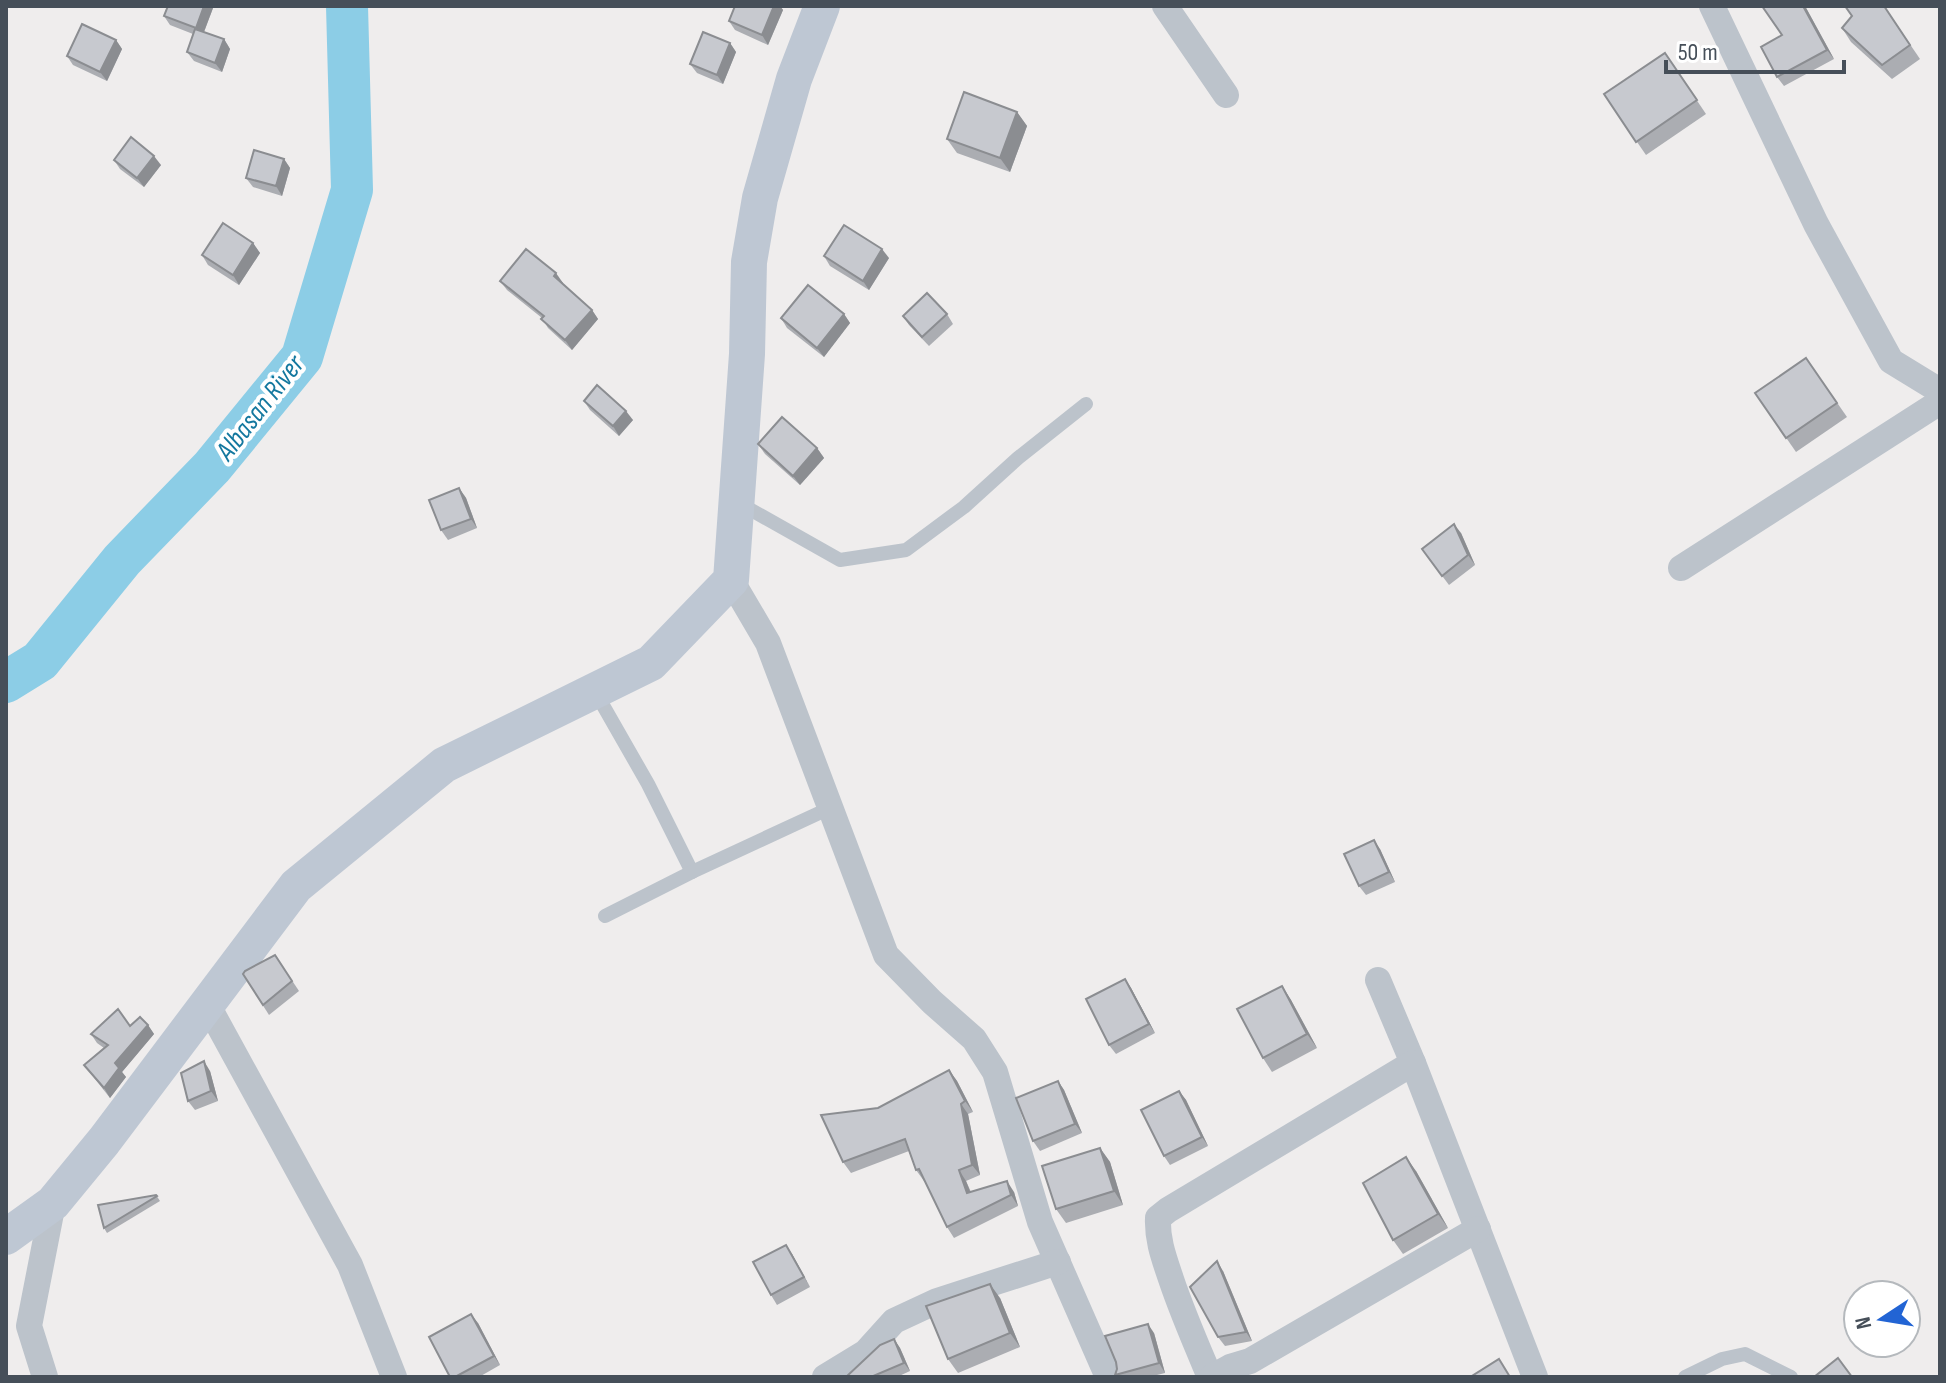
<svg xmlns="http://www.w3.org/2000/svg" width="1946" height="1383" font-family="'Sofia Sans Condensed',sans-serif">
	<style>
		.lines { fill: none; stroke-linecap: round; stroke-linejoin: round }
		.river { stroke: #8ccde6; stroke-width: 42 }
		.lane { stroke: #bcc3cb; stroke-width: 14 }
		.street { stroke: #bcc3cb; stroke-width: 26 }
		.secondary { stroke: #bec7d3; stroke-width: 36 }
		.wall { fill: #abadb2 }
		.shaded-wall { fill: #8b8d91 }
		.building { fill: #c7c9cf; stroke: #8b8d91; stroke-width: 2 }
		.labels { text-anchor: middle; stroke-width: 8; stroke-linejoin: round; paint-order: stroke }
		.water-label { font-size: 28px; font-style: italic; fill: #14789f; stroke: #fff }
	</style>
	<rect width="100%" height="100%" fill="#efeded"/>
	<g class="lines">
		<path class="river" d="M6,682L40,661L122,560L212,467L302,357L352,190L347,6"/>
		<g class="lane">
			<path d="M737,502L840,560L906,550L964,507L1018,458L1086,404"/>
			<path d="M596,693L648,784L692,872"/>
			<path d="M605,916L692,872L830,808"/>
			<path d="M1685,1377L1722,1359L1745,1354L1791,1377"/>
		</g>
		<g class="street">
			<path d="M1165,6L1226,95"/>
			<path d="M1712,6L1816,224L1891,361L1940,391"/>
			<path d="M1681,568L1940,402"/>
			<path d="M731,580L768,643L886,955L932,1002L974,1039L995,1072L1040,1222L1108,1377"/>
			<path d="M1378,980L1413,1063"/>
			<path d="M207,1004L350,1265L394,1377"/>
			<path d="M45,1377L29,1326L53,1203"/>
			<path d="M825,1377L866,1352L894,1321L937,1301L1058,1262"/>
			<path d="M1210,1377C1196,1344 1182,1312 1171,1279C1164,1258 1157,1240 1158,1218L1168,1210L1413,1063L1535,1377"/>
			<path d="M1212,1377L1230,1367L1250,1361L1478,1229"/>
		</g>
		<path class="secondary" d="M6,1237L53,1203L104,1141L296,886L444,765L651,663L731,580L747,354L749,262L760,198L794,79L822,6"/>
	</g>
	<g class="wall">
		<path d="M735,6H780L783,10L768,45L735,30L729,21Z"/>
		<path d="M1762,6H1805L1834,59L1784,86L1777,77L1782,35Z"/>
		<path d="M1884,6L1920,59L1892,79L1851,42L1842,28Z"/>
		<path d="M213,8L204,32L224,39L230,49L222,72L194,61L187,52L193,34L170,25L164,16Z"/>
		<path d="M116,40L122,49L107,81L73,65L67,56Z"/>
		<path d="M730,43L736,52L723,84L697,73L690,64Z"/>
		<path d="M1665,53L1706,114L1646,155L1604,94Z"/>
		<path d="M1017,112L1027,126L1010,172L957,153L947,139Z"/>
		<path d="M284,159L290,168L282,196L253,187L246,178Z"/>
		<path d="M114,160L161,165L144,187L120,169Z"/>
		<path d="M253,243L260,253L239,285L208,265L202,255Z"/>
		<path d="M824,256L889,258L869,290L830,266Z"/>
		<path d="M500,281L563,283L562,284L592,310L598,319L572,350L548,328L542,318L507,290Z"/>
		<path d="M844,314L850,323L824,357L787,328L781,318Z"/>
		<path d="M947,314L953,324L929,346L909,325L903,316Z"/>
		<path d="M1806,358L1847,417L1796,452L1755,393Z"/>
		<path d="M584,401L633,420L619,436L590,410Z"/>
		<path d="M758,444L817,448L824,458L800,485L765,454Z"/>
		<path d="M459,488L466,498L477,528L448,540L441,530Z"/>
		<path d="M1461,533L1475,565L1449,585L1422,549Z"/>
		<path d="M1380,849L1395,882L1366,895L1359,886Z"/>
		<path d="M275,955L299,991L269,1015L243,974Z"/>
		<path d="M1125,979L1131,988L1155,1033L1116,1054L1109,1045Z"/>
		<path d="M1282,986L1291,1000L1317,1048L1272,1072L1263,1058Z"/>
		<path d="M148,1025L154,1034L122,1072L126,1077L110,1098L84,1065L104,1048L97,1043L91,1034L130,1026Z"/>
		<path d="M949,1070L957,1081L973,1112L968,1114L980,1175L966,1181L971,1192H1014L1018,1206L954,1238L947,1227L925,1180L924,1181L916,1170L909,1151L851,1173L843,1162L878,1108Z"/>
		<path d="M210,1071L218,1101L195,1110L188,1101Z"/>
		<path d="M1058,1081L1064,1090L1082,1133L1040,1151L1033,1141Z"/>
		<path d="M1179,1091L1186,1100L1208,1146L1170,1165L1164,1156Z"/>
		<path d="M1100,1148L1110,1162L1123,1205L1066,1223L1056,1209Z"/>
		<path d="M1416,1171L1448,1228L1403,1254L1393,1240Z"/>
		<path d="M156,1195L160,1201L107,1233L104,1228Z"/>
		<path d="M792,1254L810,1287L777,1305L771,1295Z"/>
		<path d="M1223,1271L1252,1341L1225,1346L1218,1337Z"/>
		<path d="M1000,1298L1020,1347L958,1373L948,1359Z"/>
		<path d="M478,1323L500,1365L479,1377H450Z"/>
		<path d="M1154,1333L1165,1373L1149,1377H1117L1115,1375Z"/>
		<path d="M894,1339L900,1348L910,1371L897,1377H846Z"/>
	</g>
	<g class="shaded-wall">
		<path d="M204,6H212L213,8L202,37L196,28Z"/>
		<path d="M774,6H780L783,10L768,45L762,35Z"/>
		<path d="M1803,6H1805L1834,59L1827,50Z"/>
		<path d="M224,39L230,49L222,72L215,63Z"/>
		<path d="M116,40L122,49L107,81L100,72Z"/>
		<path d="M730,43L736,52L723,84L717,75Z"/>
		<path d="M1017,112L1027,126L1010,172L1000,158Z"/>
		<path d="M154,156L161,165L144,187L137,178Z"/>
		<path d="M284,159L290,168L282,196L276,186Z"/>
		<path d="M253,243L260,253L239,285L233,275Z"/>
		<path d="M882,249L889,258L869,290L863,281Z"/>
		<path d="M556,273L563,283L560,286L554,276Z"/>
		<path d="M592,310L598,319L572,350L565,340Z"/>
		<path d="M844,314L850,323L824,357L817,348Z"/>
		<path d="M626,411L633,420L619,436L613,426Z"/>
		<path d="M817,448L824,458L800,485L793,476Z"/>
		<path d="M459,488L466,498L477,528L471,519Z"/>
		<path d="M1454,524L1461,533L1475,565L1468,555Z"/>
		<path d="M1374,840L1380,849L1395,882L1389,872Z"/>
		<path d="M1125,979L1131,988L1155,1033L1149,1024Z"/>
		<path d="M1282,986L1291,1000L1317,1048L1307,1034Z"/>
		<path d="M148,1025L154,1034L122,1072L126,1077L110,1098L104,1088L115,1063Z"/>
		<path d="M204,1061L210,1071L218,1101L211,1091Z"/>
		<path d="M949,1070L957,1081L973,1112L965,1101Z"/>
		<path d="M1058,1081L1064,1090L1082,1133L1075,1124Z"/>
		<path d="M1179,1091L1186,1100L1208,1146L1202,1137Z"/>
		<path d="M961,1104L968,1114L980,1175L972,1165Z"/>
		<path d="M1100,1148L1110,1162L1123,1205L1114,1191Z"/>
		<path d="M1406,1157L1416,1171L1448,1228L1438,1214Z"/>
		<path d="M959,1170L966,1181L975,1204L967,1193Z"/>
		<path d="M1007,1181L1014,1192L1018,1206L1011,1195Z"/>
		<path d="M786,1245L792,1254L810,1287L804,1277Z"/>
		<path d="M1217,1261L1223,1271L1252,1341L1246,1332Z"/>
		<path d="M990,1284L1000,1298L1020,1347L1010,1333Z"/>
		<path d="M471,1314L478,1323L500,1365L494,1356Z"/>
		<path d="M1148,1324L1154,1333L1165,1373L1159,1363Z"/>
		<path d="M894,1339L900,1348L910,1371L904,1363Z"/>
	</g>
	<g class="building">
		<path d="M168,6H204L196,28L164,16Z"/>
		<path d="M735,6H774L762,35L729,21Z"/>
		<path d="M1762,6H1803L1827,50L1777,77L1761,47L1782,35Z"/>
		<path d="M1845,6H1884L1910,45L1882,65L1842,28L1852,16Z"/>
		<path d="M82,24L116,40L100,72L67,56Z"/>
		<path d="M195,29L224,39L215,63L187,52Z"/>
		<path d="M703,32L730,43L717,75L690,64Z"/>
		<path d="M1665,53L1697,100L1636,142L1604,94Z"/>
		<path d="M964,92L1017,112L1000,158L947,139Z"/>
		<path d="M131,137L154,156L137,178L114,160Z"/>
		<path d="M254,150L284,159L276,186L246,178Z"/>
		<path d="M223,223L253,243L233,275L202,255Z"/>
		<path d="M844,225L882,249L863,281L824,256Z"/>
		<path d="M526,249L556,273L554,276L592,310L565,340L541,319L544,316L500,281Z"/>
		<path d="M808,285L844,314L817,348L781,318Z"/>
		<path d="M927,293L947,314L922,337L903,316Z"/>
		<path d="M1806,358L1837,403L1786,438L1755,393Z"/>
		<path d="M597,385L626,411L613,426L584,401Z"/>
		<path d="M782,417L817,448L793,476L758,444Z"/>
		<path d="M459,488L471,519L441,530L429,500Z"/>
		<path d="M1454,524L1468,555L1442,576L1422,549Z"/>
		<path d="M1374,840L1389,872L1359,886L1344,854Z"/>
		<path d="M275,955L292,981L263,1005L243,974L245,971Z"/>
		<path d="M1125,979L1149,1024L1109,1045L1086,999Z"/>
		<path d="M1282,986L1307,1034L1263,1058L1237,1009Z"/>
		<path d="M118,1009L130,1026L140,1017L148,1025L115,1063L119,1068L104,1088L84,1065L108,1045L91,1034Z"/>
		<path d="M204,1061L211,1091L188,1101L181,1073Z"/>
		<path d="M949,1070L965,1101L961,1104L972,1165L959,1170L967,1193L1007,1181L1011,1195L947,1227L919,1169L916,1170L905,1139L843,1162L821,1115L878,1108Z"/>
		<path d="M1058,1081L1075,1124L1033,1141L1016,1098Z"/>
		<path d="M1179,1091L1202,1137L1164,1156L1141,1110Z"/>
		<path d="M1100,1148L1114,1191L1056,1209L1042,1166Z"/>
		<path d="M1406,1157L1438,1214L1393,1240L1363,1183Z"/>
		<path d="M156,1195L157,1196L104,1228L98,1205Z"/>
		<path d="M786,1245L804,1277L771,1295L753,1262Z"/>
		<path d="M1217,1261L1246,1332L1218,1337L1190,1287Z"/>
		<path d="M990,1284L1010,1333L948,1359L926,1306Z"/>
		<path d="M471,1314L494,1356L455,1377H450L429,1337Z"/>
		<path d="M1148,1324L1159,1363L1115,1375L1117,1369L1116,1362L1105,1336Z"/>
		<path d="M894,1339L904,1363L871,1377H846L880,1345Z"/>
		<path d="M1838,1358L1852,1377H1814Z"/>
		<path d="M1499,1359L1510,1377H1473L1472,1376Z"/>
	</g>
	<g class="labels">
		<g class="water-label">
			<text transform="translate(259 407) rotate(-52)" y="10">Albasan River</text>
		</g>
	</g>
	<rect width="1946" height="1383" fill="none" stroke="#464f59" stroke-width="16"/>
	<g transform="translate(1882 1319) rotate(258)"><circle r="38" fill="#ffffff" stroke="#b5b9bd" stroke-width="2"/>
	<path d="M0-6L14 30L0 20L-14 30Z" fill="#2264d4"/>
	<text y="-12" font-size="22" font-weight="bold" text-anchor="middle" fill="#464f59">N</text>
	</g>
	<path d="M1666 60v12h178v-12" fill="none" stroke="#464f59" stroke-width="4"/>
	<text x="1678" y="60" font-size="24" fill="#464f59" stroke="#ffffff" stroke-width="6" paint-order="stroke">50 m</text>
</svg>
